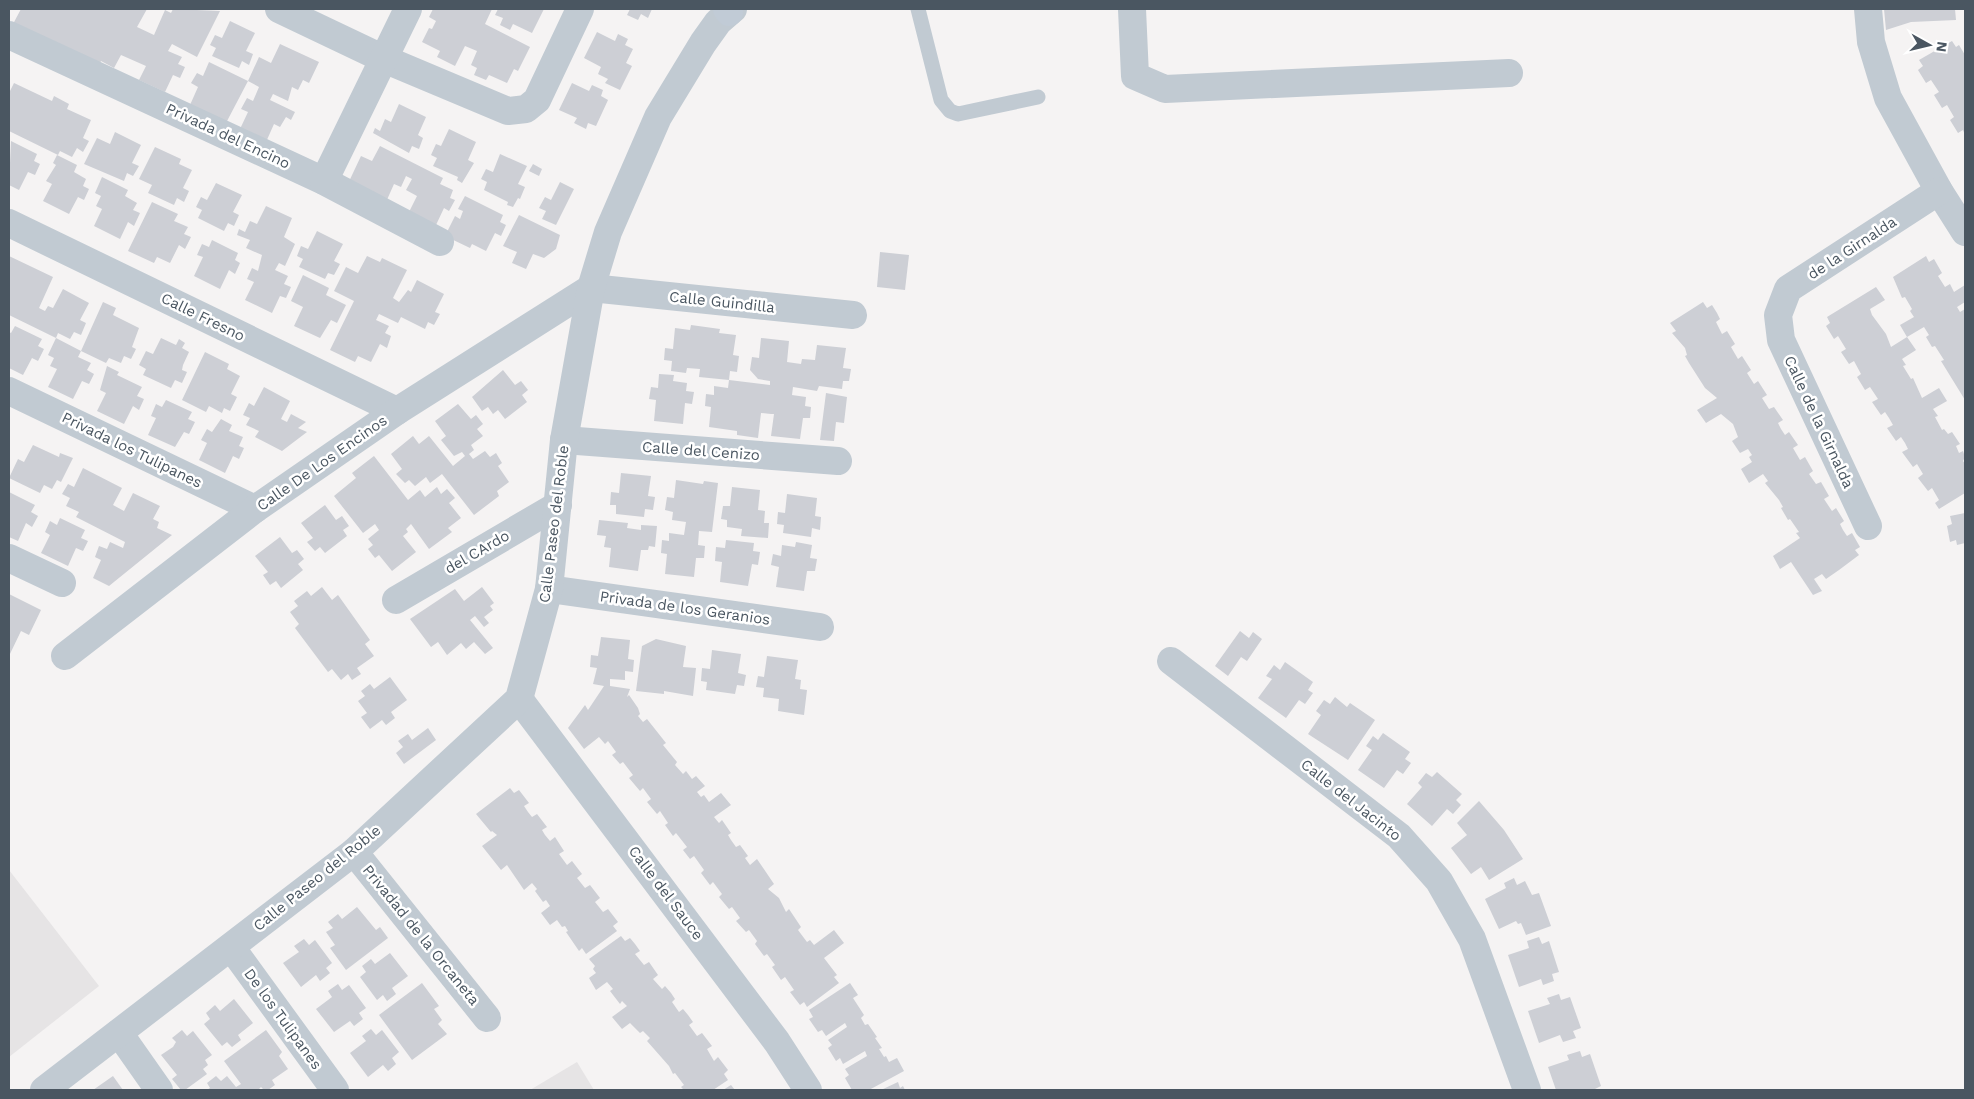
<svg xmlns="http://www.w3.org/2000/svg" width="1974" height="1099" font-family="'Work Sans',sans-serif">
	<style>
		.education { fill: #e6e4e5 }
		.building { fill: #cdcfd5 }
		.lines { fill: none; stroke-linecap: round; stroke-linejoin: round }
		.lane { stroke: #c1cad2; stroke-width: 15 }
		.street { stroke: #c1cad2; stroke-width: 28 }
		.secondary { stroke: #c1cbd6; stroke-width: 28 }
		.labels { text-anchor: middle; stroke-width: 5; stroke-linejoin: round; paint-order: stroke }
		.street-label { font-size: 15px; fill: #4a5661; stroke: #fff }
	</style>
	<rect width="100%" height="100%" fill="#f5f3f3"/>
	<g class="education">
		<path d="M9,870L99,986L9,1057Z"/>
		<path d="M577,1062L594,1090H530Z"/>
	</g>
	<g class="building">
		<path d="M21,9H147L137,27L154,35L165,10L171,13L173,9L220,11L197,57L172,44L168,51L182,57L178,64L185,67L180,78L173,75L165,92L139,80L146,66L121,55L114,68L101,61L98,67L13,24Z"/>
		<path d="M433,9H492L485,24L530,47L518,71L514,69L507,83L489,75L486,80L474,75L477,68L471,65L477,51L465,46L455,66L437,57L440,51L422,42L429,28L432,29L436,21L429,17Z"/>
		<path d="M498,9H544L532,33L513,24L510,30L500,25L503,18L495,15Z"/>
		<path d="M630,9H652L648,18L641,14L638,20L627,15Z"/>
		<path d="M1884,9H1955L1956,20L1911,22L1886,30Z"/>
		<path d="M230,21L255,33L246,51L253,54L249,65L242,61L239,68L212,56L216,48L210,45L215,35L222,38Z"/>
		<path d="M597,32L615,41L618,34L628,39L625,45L633,49L626,63L632,66L620,90L605,83L608,79L598,74L601,67L584,58Z"/>
		<path d="M1952,41L1956,47L1959,45L1965,55V135L1963,130L1958,133L1950,120L1954,117L1947,105L1942,108L1934,95L1939,92L1931,80L1926,83L1918,70L1923,66L1919,60Z"/>
		<path d="M280,44L319,62L309,83L303,80L298,90L292,87L288,101L273,94L270,100L295,112L291,120L286,117L280,127L274,124L266,142L240,129L248,112L241,109L247,98L253,101L259,87L248,81L259,57L271,63Z"/>
		<path d="M209,62L248,81L226,123L190,105L198,87L191,83L197,73L203,76Z"/>
		<path d="M14,83L52,101L54,96L69,104L67,109L91,120L83,138L89,141L83,152L77,148L72,157L60,151L58,155L9,131V93Z"/>
		<path d="M572,83L589,91L592,85L603,90L601,96L608,100L596,126L588,123L586,129L574,123L577,118L559,110Z"/>
		<path d="M399,104L426,117L418,135L423,138L419,149L412,146L409,153L373,133L375,128L380,131L385,119L391,122Z"/>
		<path d="M449,129L476,142L468,160L474,163L462,183L457,180L458,177L433,166L437,158L431,155L436,144L441,146Z"/>
		<path d="M115,132L141,145L132,163L139,166L133,176L127,173L124,181L84,164L97,138L110,144Z"/>
		<path d="M11,141L37,154L34,161L40,164L35,175L28,172L19,190L9,185Z"/>
		<path d="M380,146L443,178L440,184L453,190L450,198L455,200L449,211L444,208L436,225L409,212L417,196L406,190L412,179L406,176L401,187L394,184L386,202L345,190L361,156L372,161Z"/>
		<path d="M155,147L181,159L179,164L192,170L183,188L189,191L184,202L177,198L174,205L148,193L152,185L139,179Z"/>
		<path d="M500,154L527,166L518,184L525,187L520,199L518,198L513,207L507,205L508,202L484,190L487,182L481,179L486,169L493,172Z"/>
		<path d="M57,155L77,165L74,172L86,179L83,186L89,189L84,200L78,197L69,214L43,201L52,184L46,181L56,165L53,163Z"/>
		<path d="M533,164L542,169L539,176L529,171Z"/>
		<path d="M102,177L128,190L125,196L137,203L133,210L140,213L134,226L128,222L120,239L94,226L102,209L96,206L101,196L95,193Z"/>
		<path d="M560,182L574,189L556,225L542,219L546,211L539,208L545,197L551,200Z"/>
		<path d="M216,183L242,195L233,212L239,215L234,226L228,223L224,231L198,218L202,210L196,207L201,197L207,200Z"/>
		<path d="M465,196L503,215L500,222L506,225L501,236L495,233L486,251L472,244L470,248L445,236L455,216L460,219L463,211L458,209Z"/>
		<path d="M152,202L178,214L174,221L188,227L184,234L191,237L185,249L179,245L170,263L157,257L154,263L128,251Z"/>
		<path d="M266,206L292,218L284,237L295,244L285,266L279,263L275,270L288,276L284,284L291,287L286,298L280,296L272,313L245,300L254,282L247,279L252,268L258,271L262,255L246,248L250,240L237,235L239,229L245,232L250,221L257,224Z"/>
		<path d="M519,215L560,235L556,249L544,258L533,254L526,269L512,263L517,252L503,246Z"/>
		<path d="M317,231L343,244L334,261L340,264L334,275L328,273L325,279L299,267L303,259L297,256L301,246L308,249Z"/>
		<path d="M212,240L238,253L235,260L240,263L235,274L229,270L220,289L194,276L203,257L197,255L202,244L209,247Z"/>
		<path d="M880,252L909,255L905,290L877,287Z"/>
		<path d="M9,256L53,277L39,308L45,311L48,306L53,308L63,289L89,303L80,320L86,323L81,335L74,332L70,339L58,333L56,338L9,315Z"/>
		<path d="M367,256L380,262L382,258L407,270L393,298L399,302L408,290L411,292L417,280L444,294L435,312L440,314L434,325L428,322L425,329L401,317L398,323L379,314L376,320L389,326L385,333L391,336L387,348L380,344L371,362L358,356L355,362L330,350L354,301L334,291L346,267L358,273Z"/>
		<path d="M1926,256L1929,262L1934,259L1942,273L1938,276L1945,287L1950,284L1954,292L1965,285V302L1957,307L1960,312L1965,309V400L1941,361L1944,360L1935,346L1932,347L1926,337L1929,335L1924,327L1907,337L1900,325L1914,317L1910,311L1912,309L1905,297L1902,298L1893,277Z"/>
		<path d="M303,275L329,288L326,295L346,305L337,323L331,320L320,338L294,326L303,307L291,301Z"/>
		<path d="M1876,287L1885,300L1870,309L1872,315L1886,334L1891,347L1907,337L1916,350L1902,359L1906,365L1903,366L1911,379L1913,378L1922,398L1939,388L1947,401L1933,409L1938,416L1935,417L1942,430L1944,429L1948,434L1952,432L1960,444L1956,446L1959,453L1963,451L1965,457L1963,461L1965,464V493L1939,509L1935,503L1939,500L1932,488L1928,491L1918,478L1923,474L1917,464L1913,467L1902,452L1908,449L1905,443L1901,437L1896,441L1887,428L1893,425L1889,418L1885,412L1881,415L1872,402L1878,399L1870,387L1865,390L1857,377L1861,374L1854,361L1849,364L1841,352L1846,349L1838,336L1834,339L1826,326L1830,323L1827,317Z"/>
		<path d="M103,302L116,308L113,315L139,328L132,347L136,349L131,359L124,356L121,363L109,358L106,363L81,351L78,357L91,363L87,370L94,374L89,384L82,381L73,399L48,387L57,369L50,366L54,358L48,355L56,338L81,351Z"/>
		<path d="M1703,302L1707,308L1712,305L1717,313L1720,319L1716,322L1722,334L1727,331L1735,344L1731,347L1738,359L1742,356L1751,370L1747,373L1754,384L1758,381L1767,395L1762,398L1769,409L1774,407L1783,420L1778,423L1781,429L1785,435L1789,432L1798,445L1793,448L1800,460L1805,457L1813,471L1809,474L1816,484L1821,482L1829,496L1824,499L1832,511L1836,508L1844,521L1840,524L1843,530L1847,536L1852,533L1860,547L1855,550L1859,555L1839,570L1826,579L1822,574L1814,579L1822,591L1813,595L1791,562L1780,569L1773,556L1800,538L1796,533L1799,532L1790,519L1788,520L1781,508L1783,507L1779,500L1765,483L1768,481L1763,474L1749,483L1741,469L1752,462L1749,457L1752,455L1748,449L1740,453L1732,441L1738,437L1733,424L1721,414L1706,423L1697,410L1717,398L1705,388L1689,363L1685,356L1687,355L1685,348L1672,333L1676,331L1670,323Z"/>
		<path d="M691,325L720,329L719,333L736,335L733,355L739,356L737,372L730,371L729,380L770,385V381L758,379L750,370L752,357L759,358L761,338L789,341L787,362L801,364L802,359L815,360L817,345L846,348L843,368L851,369L849,381H843L842,389L819,386L817,391L793,387L792,395L806,397L805,406L811,407L810,418H803L800,439L771,436L774,414H771L761,413L758,438L737,435V431L709,427L711,407L705,406L706,394L714,395V386L728,388L729,380L699,377L700,369L687,368L686,373L671,371L672,361L664,360L665,348L673,349L675,328L690,330Z"/>
		<path d="M15,326L42,339L38,346L44,349L38,361L32,358L23,375L9,368V332L11,333Z"/>
		<path d="M161,338L176,345L179,339L185,343L182,348L189,352L183,365L182,370L187,372L182,383L175,380L171,388L143,375L146,369L139,365L146,351L153,354Z"/>
		<path d="M205,352L229,364L227,369L240,376L231,394L237,397L230,411L224,408L222,413L209,406L206,412L182,400Z"/>
		<path d="M107,366L119,372L117,375L142,387L137,396L144,399L139,410L133,406L124,424L97,411L106,393L100,390Z"/>
		<path d="M503,370L515,385L521,381L528,390L522,395L527,402L505,419L498,410L493,414L488,407L482,411L472,397Z"/>
		<path d="M659,374L674,375L673,381L687,383L686,391L694,392L692,404L685,403L683,424L654,421L656,400L649,399L651,387L658,388Z"/>
		<path d="M264,387L290,401L281,419L287,422L291,414L306,422L298,428L307,432L282,451L255,437L259,431L246,425L250,418L243,415L249,403L254,406Z"/>
		<path d="M826,393L847,397L844,423L836,422L834,441L820,440Z"/>
		<path d="M166,400L192,412L188,419L195,422L189,434L184,432L175,447L148,435L156,418L151,416L156,404L162,407Z"/>
		<path d="M458,404L471,419L476,415L483,424L477,429L483,436L471,445L474,450L469,454L473,459L485,451L490,457L496,453L502,463L498,466L509,482L497,491L499,496L474,515L442,474L430,483L426,477L415,486L409,480L405,483L396,474L402,469L391,454L413,436L419,444L429,436L453,466L465,456L462,452L454,456L441,440L446,436L435,421Z"/>
		<path d="M221,419L232,425L229,431L243,437L239,446L244,448L239,459L233,456L225,473L199,460L207,443L201,440L207,429L212,432Z"/>
		<path d="M33,445L59,457L60,453L73,458L61,482L57,480L52,489L44,485L40,493L9,478L18,459L24,462Z"/>
		<path d="M374,456L408,500L420,490L425,497L437,487L441,494L447,489L455,498L449,503L461,518L448,528L452,532L429,549L411,524L406,529L408,532L403,536L416,552L392,571L379,555L375,558L368,549L373,545L368,539L379,530L375,524L363,533L334,496L356,478L352,473Z"/>
		<path d="M83,468L122,488L113,505L124,511L133,493L160,506L153,519L159,522L157,528L172,535L109,586L93,578L101,560L95,557L99,546L107,549L110,542L123,548L125,542L76,517L79,512L66,506L70,498L62,494L68,484L74,487Z"/>
		<path d="M621,473L651,476L648,496L655,497L653,510L645,509L644,517L616,514V505H610L611,492L619,493Z"/>
		<path d="M676,480L703,484L704,481L718,483L712,532L699,531L698,545L705,546L704,558H696L694,577L665,574L667,554L661,553L662,540L669,541V533L684,535L686,522L672,520L673,512L665,510L667,497L674,498Z"/>
		<path d="M732,487L760,490L758,510L765,511L764,523H769L768,538L741,536L742,529L727,527V520L721,519L723,506H730Z"/>
		<path d="M9,492L35,505L31,512L38,516L32,527L26,523L18,541L9,537Z"/>
		<path d="M787,494L817,498L815,516L821,517L820,530L812,528L811,537L783,533L784,525L777,524L778,512L785,513Z"/>
		<path d="M325,505L336,520L342,516L349,526L343,530L347,536L325,553L320,547L315,551L307,542L313,538L301,523Z"/>
		<path d="M1965,513V543L1957,545L1956,540L1950,542L1947,526L1952,524L1950,516Z"/>
		<path d="M60,518L85,530L81,538L88,541L83,551L76,548L68,566L41,553L50,535L45,532L50,521L57,525Z"/>
		<path d="M599,520L628,523L627,528L641,530V525L657,526L655,547L649,546L648,550H641L638,571L609,567L611,548L604,547L606,536L597,535Z"/>
		<path d="M280,537L292,553L297,550L304,559L298,564L303,570L281,588L276,581L270,585L263,575L268,572L255,556Z"/>
		<path d="M726,540L754,543L753,551L760,552L758,565L752,564L748,586L720,582L722,562L715,561L716,547L725,548Z"/>
		<path d="M796,542L812,545L810,558L817,559L815,571H807L804,591L776,587L779,567L771,565L773,554L781,556L782,545L795,547Z"/>
		<path d="M322,587L332,600L338,595L370,640L365,644L374,656L357,668L361,674L352,680L348,674L341,680L332,669L328,672L295,628L299,624L290,612L298,606L294,601L307,591L311,596Z"/>
		<path d="M482,587L494,603L490,606L493,610L484,617L489,623L484,627L475,616L470,620L493,648L485,654L474,642L466,649L461,643L447,655L438,642L431,647L410,619L455,589L464,601Z"/>
		<path d="M9,594L41,610L29,635L21,631L9,656Z"/>
		<path d="M1240,631L1249,638L1253,632L1262,639L1247,661L1241,657L1228,676L1215,666Z"/>
		<path d="M601,637L630,640L628,659L634,660L633,672L625,671V680L610,679V686L630,689L627,697L629,695L638,708L640,714L638,716L643,722L647,719L666,743L663,745L677,762L675,765L683,774L686,771L692,779L696,776L705,786L697,792L701,797L704,795L709,802L721,793L731,805L714,817L719,823L722,820L731,833L728,835L731,840L736,847L740,845L748,856L745,858L750,865L757,859L774,884L768,889L779,898L786,912L789,909L801,927L798,930L807,942L810,940L814,945L834,930L844,943L824,958L837,975L834,977L839,983L807,1007L804,1002L800,1005L790,992L794,990L785,977L781,980L772,967L775,965L767,954L764,956L755,944L757,941L749,930L746,932L736,921L740,918L732,907L729,909L719,897L722,894L713,882L710,885L701,873L704,870L694,856L690,859L683,850L687,847L676,833L673,836L665,825L668,823L660,811L657,814L647,802L651,799L643,788L640,791L629,778L633,775L623,762L620,764L612,755L616,752L608,741L605,744L599,737L584,749L568,728L585,705L588,710L604,686L593,684L597,668L590,667L591,655L598,656Z"/>
		<path d="M656,639L686,646L683,667L696,668L693,696L664,691V694L636,691L642,646Z"/>
		<path d="M712,650L741,654L738,673L746,675L744,686L737,685L735,694L706,690L707,682L701,681L702,668L710,669Z"/>
		<path d="M767,656L798,660L795,679L801,680L800,689L807,690L804,715L778,711L779,699L763,697L764,688L756,687L758,676L764,677Z"/>
		<path d="M1285,662L1313,682L1308,690L1313,693L1305,704L1299,700L1286,718L1258,698L1272,679L1266,676L1274,665L1280,670Z"/>
		<path d="M390,677L407,700L391,712L395,718L386,725L382,720L370,729L361,717L367,713L358,701L365,696L361,691L370,684L374,689Z"/>
		<path d="M1335,697L1347,707L1350,703L1375,720L1348,760L1308,734L1321,715L1316,711L1324,700L1330,704Z"/>
		<path d="M428,728L436,740L404,764L396,753L403,747L398,741L408,734L412,740Z"/>
		<path d="M1383,733L1410,752L1405,759L1411,763L1403,774L1397,770L1384,788L1358,770L1372,750L1366,746L1373,736L1378,740Z"/>
		<path d="M1437,772L1462,794L1456,800L1461,805L1453,814L1447,809L1432,826L1407,804L1422,787L1418,783L1426,773L1432,777Z"/>
		<path d="M510,788L514,793L519,790L529,803L524,806L528,812L532,817L537,814L547,827L542,830L545,835L550,841L555,837L564,851L559,854L567,865L572,861L582,874L577,878L585,888L590,885L600,898L595,902L603,912L608,909L618,922L613,926L617,931L586,954L582,948L579,951L566,932L568,931L565,926L562,927L557,920L550,925L541,913L550,906L546,900L543,902L535,891L537,889L532,883L524,890L507,865L501,870L482,846L497,835L492,831L491,832L476,814Z"/>
		<path d="M1479,801L1504,830L1523,859L1489,880L1481,867L1471,874L1451,848L1467,835L1457,823Z"/>
		<path d="M1514,878L1517,885L1525,881L1532,895L1539,893L1551,926L1526,935L1521,923L1518,924L1516,921L1499,929L1485,899L1506,888L1504,883Z"/>
		<path d="M357,907L376,930L380,927L388,938L346,970L330,948L335,945L326,932L333,928L328,922L338,914L342,919Z"/>
		<path d="M621,936L625,941L630,938L635,944L640,951L635,954L644,965L649,962L658,975L653,979L662,989L665,986L671,993L675,999L672,1002L679,1012L683,1009L688,1015L693,1022L689,1025L697,1036L702,1033L712,1046L707,1049L714,1061L718,1057L728,1070L724,1074L728,1080L713,1090H684L681,1087L684,1085L675,1073L673,1074L669,1066L647,1041L650,1038L643,1031L640,1033L630,1023L622,1029L612,1017L627,1006L622,1001L620,1004L610,991L613,989L607,982L596,990L589,978L596,973L593,969L595,966L589,959Z"/>
		<path d="M1539,937L1542,944L1549,941L1559,972L1552,974L1554,981L1543,985L1541,979L1519,987L1508,955L1529,948L1527,941Z"/>
		<path d="M304,939L309,945L315,940L332,963L326,968L330,973L320,981L316,975L301,987L283,963L299,952L294,946Z"/>
		<path d="M390,953L408,976L392,988L396,994L387,1001L383,995L377,1000L360,977L366,972L362,966L371,959L375,964Z"/>
		<path d="M422,983L439,1006L434,1009L442,1020L438,1024L447,1034L412,1060L379,1015Z"/>
		<path d="M850,983L858,995L853,998L864,1015L861,1018L865,1025L868,1024L877,1037L875,1038L882,1048L879,1049L884,1057L886,1056L889,1062L897,1058L904,1071L869,1090H852L845,1078L849,1075L845,1069L867,1056L865,1051L843,1064L840,1058L836,1061L828,1048L832,1045L828,1040L847,1027L845,1023L826,1036L822,1030L818,1032L809,1019L813,1017L809,1010Z"/>
		<path d="M338,984L342,990L349,985L366,1008L359,1013L363,1019L354,1026L350,1021L334,1032L316,1009L332,997L328,991Z"/>
		<path d="M1559,994L1561,1000L1570,997L1581,1028L1573,1031L1576,1038L1563,1042L1560,1035L1539,1043L1528,1011L1550,1004L1547,998Z"/>
		<path d="M234,999L253,1023L238,1035L241,1040L232,1047L227,1042L222,1046L204,1024L210,1019L206,1013L215,1005L220,1011Z"/>
		<path d="M371,1029L376,1035L382,1030L399,1052L392,1058L396,1064L388,1071L383,1065L368,1077L350,1053L366,1041L362,1036Z"/>
		<path d="M182,1030L187,1036L193,1031L212,1055L205,1060L208,1065L203,1069L207,1074L185,1090H181L172,1079L177,1075L161,1055L173,1047L176,1042L172,1038Z"/>
		<path d="M266,1030L282,1052L279,1056L288,1069L272,1080L275,1085L268,1090H264L261,1087L258,1090H207L210,1088L207,1083L216,1076L221,1081L227,1076L236,1087L241,1084L224,1061Z"/>
		<path d="M1580,1051L1582,1057L1590,1054L1601,1086L1593,1090H1556L1548,1067L1569,1060L1567,1055Z"/>
		<path d="M113,1076L123,1090H93Z"/>
		<path d="M898,1082L900,1088L903,1086L905,1090H881Z"/>
		<path d="M731,1085L735,1090H723Z"/>
	</g>
	<g class="lines">
		<path class="lane" d="M918,9L941,100L950,111L958,114L1038,97"/>
		<g class="street">
			<path d="M279,9L384,59L508,111L526,109L537,100L580,9"/>
			<path d="M1132,9L1135,76L1165,89L1509,73"/>
			<path d="M1868,9L1871,42L1888,98L1939,191L1965,232"/>
			<path d="M9,35L324,181L440,242"/>
			<path d="M324,181L408,9"/>
			<path d="M9,223L397,411"/>
			<path d="M9,391L255,509"/>
			<path d="M564,440L838,461"/>
			<path d="M1868,526L1781,340L1778,315L1788,289L1939,191"/>
			<path d="M9,558L62,583"/>
			<path d="M549,589L820,627"/>
			<path d="M396,600L558,505"/>
			<path d="M65,656L255,509L397,411L591,288L853,315"/>
			<path d="M1171,661L1399,836L1439,881L1472,939L1527,1090"/>
			<path d="M519,699L777,1042L808,1090"/>
			<path d="M354,852L487,1018"/>
			<path d="M231,947L335,1090"/>
			<path d="M119,1033L159,1090"/>
			<path d="M44,1090L354,852L519,699L549,589L564,440L591,288L608,232L658,117L703,43L718,22L733,9"/>
		</g>
		<path class="secondary" d="M727,9L729,12"/>
	</g>
	<g class="labels">
		<g class="street-label">
			<text transform="translate(228 136) rotate(25)" y="5">Privada del Encino</text>
			<text transform="translate(1852 248) rotate(-33)" y="5">de la Girnalda</text>
			<text transform="translate(722 302) rotate(6)" y="5">Calle Guindilla</text>
			<text transform="translate(203 317) rotate(26)" y="5">Calle Fresno</text>
			<text transform="translate(1819 422) rotate(65)" y="5">Calle de la Girnalda</text>
			<text transform="translate(132 450) rotate(26)" y="5">Privada los Tulipanes</text>
			<text transform="translate(701 451) rotate(4)" y="5">Calle del Cenizo</text>
			<text transform="translate(322 463) rotate(-35)" y="5">Calle De Los Encinos</text>
			<text transform="translate(554 524) rotate(-83)" y="5">Calle Paseo del Roble</text>
			<text transform="translate(477 552) rotate(-30)" y="5">del CArdo</text>
			<text transform="translate(685 608) rotate(8)" y="5">Privada de los Geranios</text>
			<text transform="translate(1351 800) rotate(38)" y="5">Calle del Jacinto</text>
			<text transform="translate(317 878) rotate(-39)" y="5">Calle Paseo del Roble</text>
			<text transform="translate(666 893) rotate(53)" y="5">Calle del Sauce</text>
			<text transform="translate(421 935) rotate(51)" y="5">Privadad de la Orcaneta</text>
			<text transform="translate(283 1019) rotate(54)" y="5">De los Tulipanes</text>
		</g>
	</g>
	<rect width="1974" height="1099" fill="none" stroke="#4a5661" stroke-width="20"/>
	<g transform="translate(1929 45) rotate(98)" stroke="#ffffff" stroke-width="4" paint-order="stroke">
	<path d="M0-4L9 19L0 12L-9 19Z" fill="#4a5661"/>
	<text y="-8" font-size="14" font-weight="bold" text-anchor="middle" fill="#4a5661">N</text>
	</g>
</svg>
